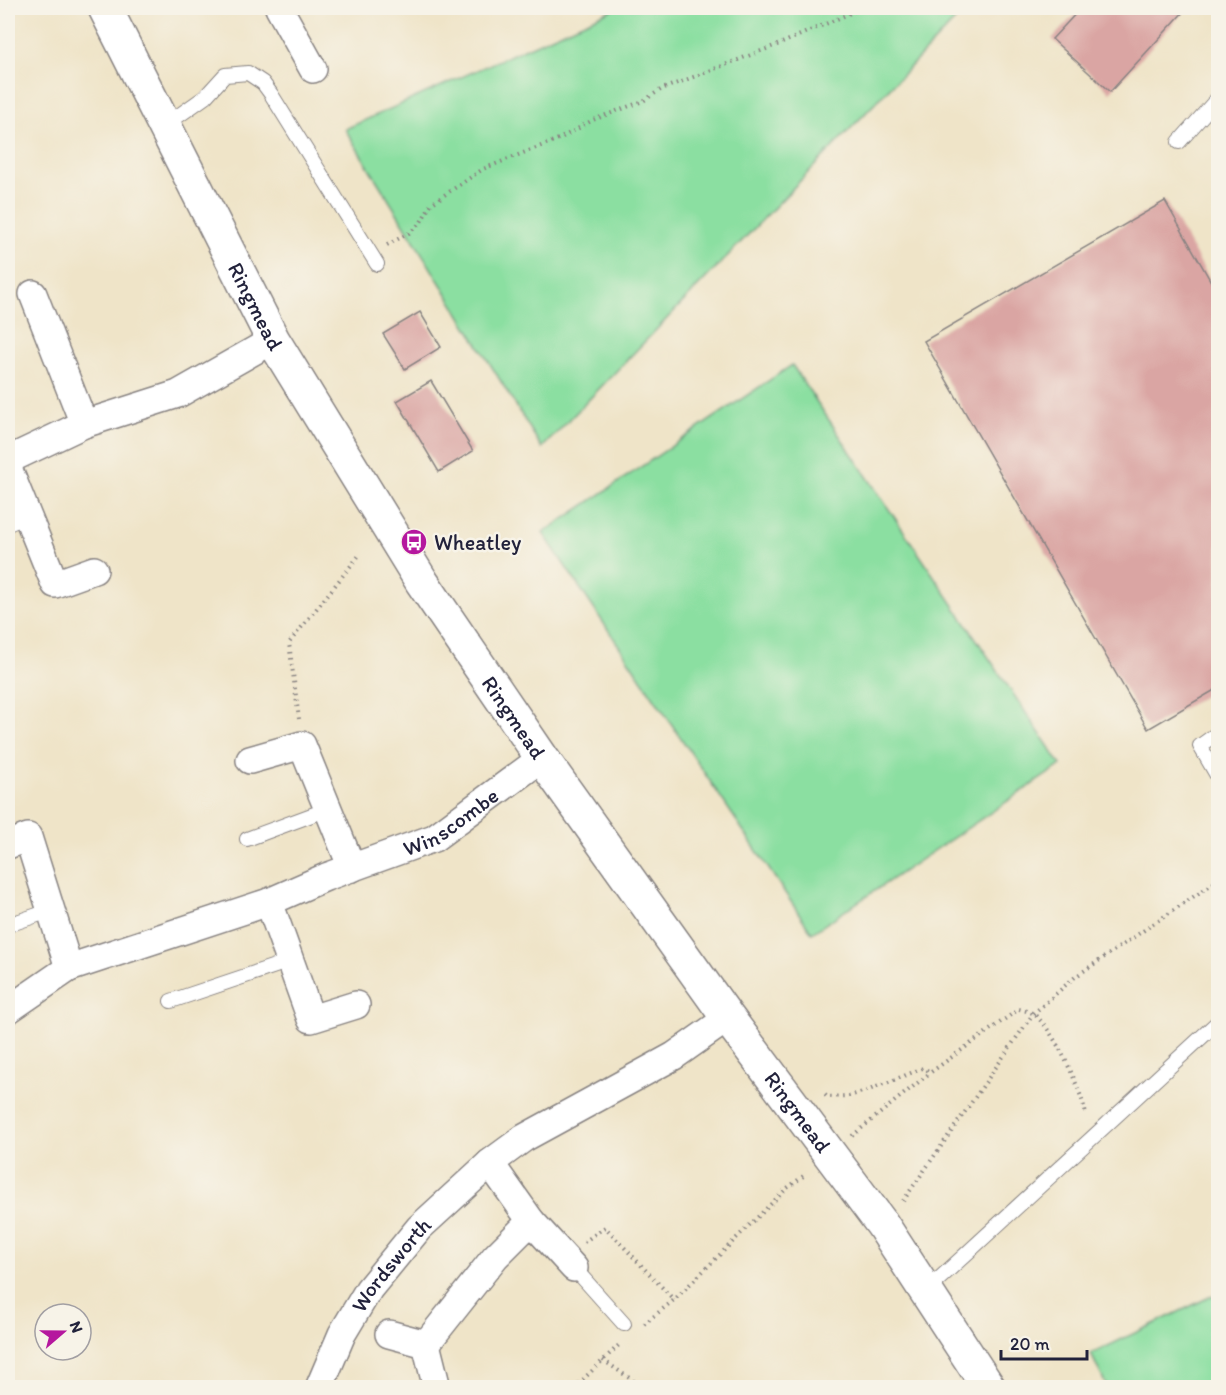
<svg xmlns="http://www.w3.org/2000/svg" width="1226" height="1395" font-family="Itim,sans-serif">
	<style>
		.green { fill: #8bdfa1; stroke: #56806e; stroke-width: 1.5 }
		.building { fill: #daa5a3 }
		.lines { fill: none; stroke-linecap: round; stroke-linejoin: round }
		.service-casing { stroke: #888382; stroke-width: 16 }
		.minor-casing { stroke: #888382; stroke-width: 30 }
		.tertiary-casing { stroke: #888382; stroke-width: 36 }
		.path { stroke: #888382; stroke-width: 4; stroke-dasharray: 1.5 4.5; stroke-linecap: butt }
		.service { stroke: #fff; stroke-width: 14 }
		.minor { stroke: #fff; stroke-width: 27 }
		.tertiary { stroke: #fff; stroke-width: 33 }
		.labels { text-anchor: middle; stroke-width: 5; stroke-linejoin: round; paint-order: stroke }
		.street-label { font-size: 22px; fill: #22223b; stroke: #f7f3e8 }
		.poi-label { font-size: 22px; fill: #22223b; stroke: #f7f3e8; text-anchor: start }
	</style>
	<rect width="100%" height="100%" fill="#f7f3e8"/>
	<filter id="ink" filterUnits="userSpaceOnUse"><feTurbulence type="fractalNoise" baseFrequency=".0167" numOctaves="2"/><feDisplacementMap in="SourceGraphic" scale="12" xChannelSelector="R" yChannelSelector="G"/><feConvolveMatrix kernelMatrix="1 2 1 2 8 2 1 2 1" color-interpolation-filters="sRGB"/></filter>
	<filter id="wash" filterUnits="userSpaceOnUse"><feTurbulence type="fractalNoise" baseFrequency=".008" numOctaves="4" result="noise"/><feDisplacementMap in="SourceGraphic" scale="24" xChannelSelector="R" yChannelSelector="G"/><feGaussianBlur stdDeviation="1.35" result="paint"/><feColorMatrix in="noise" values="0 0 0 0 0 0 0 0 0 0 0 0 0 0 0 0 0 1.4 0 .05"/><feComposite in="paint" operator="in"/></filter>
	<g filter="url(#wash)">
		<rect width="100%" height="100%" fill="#efe4c8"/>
		<g class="green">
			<path d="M616,8H967L542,448L345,129Z"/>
			<path d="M792,365L1061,765L812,933L543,533Z"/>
			<path d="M1218,1293V1387H1107L1091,1354Z"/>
		</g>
		<g id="blocks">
			<g class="building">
				<path d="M1081,8H1187L1110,92L1052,39Z"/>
				<path d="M1165,201L1218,294V688L1148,729L924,341Z"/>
				<path d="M420,312L441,347L405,369L383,334Z"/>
				<path d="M431,381L473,451L439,472L397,401Z"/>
			</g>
		</g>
	</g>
	<g filter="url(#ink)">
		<use href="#blocks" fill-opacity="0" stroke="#888382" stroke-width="1.5"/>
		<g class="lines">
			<defs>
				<g id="service">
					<path d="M164,126L205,97L225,75L248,73L263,83L271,94L377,264"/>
					<path d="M1179,142L1218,98"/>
					<path d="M8,524L27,516"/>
					<path d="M1218,733L1200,746L1218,777"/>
					<path d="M247,839L328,809"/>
					<path d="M8,925L52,910"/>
					<path d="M171,1001L290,961"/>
					<path d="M574,1268L624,1324"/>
					<path d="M927,1290L1218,1022"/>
				</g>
				<g id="minor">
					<path d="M279,8L313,69"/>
					<path d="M33,294L84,424"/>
					<path d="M8,460L84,424L178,394L273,340"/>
					<path d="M8,468L55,584L94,570"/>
					<path d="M250,760L302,745L352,868"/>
					<path d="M8,845L28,837L69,968"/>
					<path d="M269,902L311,1019L356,1005"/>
					<path id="s1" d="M8,1010L69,968L269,902L326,877L434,838L542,758"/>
					<path d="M490,1163L531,1221L574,1268"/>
					<path d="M389,1334L426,1344L437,1388"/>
					<path d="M426,1344L495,1257L531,1221"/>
					<path id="s2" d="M319,1388L342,1334L369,1289L419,1228L490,1163L524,1138L674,1056L728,1018"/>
				</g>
				<g id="tertiary">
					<path id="s3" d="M105,8L273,340L422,582L542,758L728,1018L882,1224L989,1388"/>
				</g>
			</defs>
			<use href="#service" class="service-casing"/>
			<use href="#minor" class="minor-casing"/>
			<use href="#tertiary" class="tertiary-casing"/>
			<g class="path">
				<path d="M387,245L409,233L421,222L431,204L483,169L561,138L593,120L643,101L662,89L782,43L862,8"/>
				<path d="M299,719L289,643L361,553"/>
				<path d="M825,1095L827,1097L849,1096L869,1090L923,1068L931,1072"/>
				<path d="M852,1136L931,1072L1019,1009C1023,1010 1028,1011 1032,1013C1053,1026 1082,1091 1086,1115"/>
				<path d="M903,1201L1033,1014L1075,977L1218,880"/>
				<path d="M584,1242L605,1227L674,1300"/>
				<path d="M644,1324L674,1300L786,1189L806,1174"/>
				<path d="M603,1360L644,1388"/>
				<path d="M574,1388L620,1344"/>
			</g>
			<use href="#service" class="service"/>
			<use href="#minor" class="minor"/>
			<use href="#tertiary" class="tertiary"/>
		</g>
	</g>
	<defs>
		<symbol id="bus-disc" viewBox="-11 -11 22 22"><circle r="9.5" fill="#b5179e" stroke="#f7f3e8"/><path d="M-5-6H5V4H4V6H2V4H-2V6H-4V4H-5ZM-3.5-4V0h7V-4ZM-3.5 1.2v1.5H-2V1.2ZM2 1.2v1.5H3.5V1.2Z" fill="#fff"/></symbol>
	</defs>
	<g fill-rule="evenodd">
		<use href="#bus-disc" x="399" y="527" width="30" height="30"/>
	</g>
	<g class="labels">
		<g class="street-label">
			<text dy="8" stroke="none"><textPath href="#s3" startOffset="334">Ringmead</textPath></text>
			<text dy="8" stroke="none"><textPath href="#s3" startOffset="820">Ringmead</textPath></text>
			<text dy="8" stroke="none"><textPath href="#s1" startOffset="484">Winscombe</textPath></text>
			<text dy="8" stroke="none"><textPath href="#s3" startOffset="1306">Ringmead</textPath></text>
			<text dy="8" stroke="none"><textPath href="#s2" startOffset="144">Wordsworth</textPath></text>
		</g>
		<g class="poi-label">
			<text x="434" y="550">Wheatley</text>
		</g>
	</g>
	<rect width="1226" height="1395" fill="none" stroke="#f7f3e8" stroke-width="30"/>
	<g transform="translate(63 1332) rotate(70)"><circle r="28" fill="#f7f3e8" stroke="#a29fa3" stroke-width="1.5"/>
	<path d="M0-4.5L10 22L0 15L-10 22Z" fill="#b5179e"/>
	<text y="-9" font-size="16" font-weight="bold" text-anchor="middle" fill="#22223b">N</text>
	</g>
	<path d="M1001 1350v9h86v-9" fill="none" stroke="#22223b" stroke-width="3"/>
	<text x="1010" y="1350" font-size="18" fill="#22223b" stroke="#f7f3e8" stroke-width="4.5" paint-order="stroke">20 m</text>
</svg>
